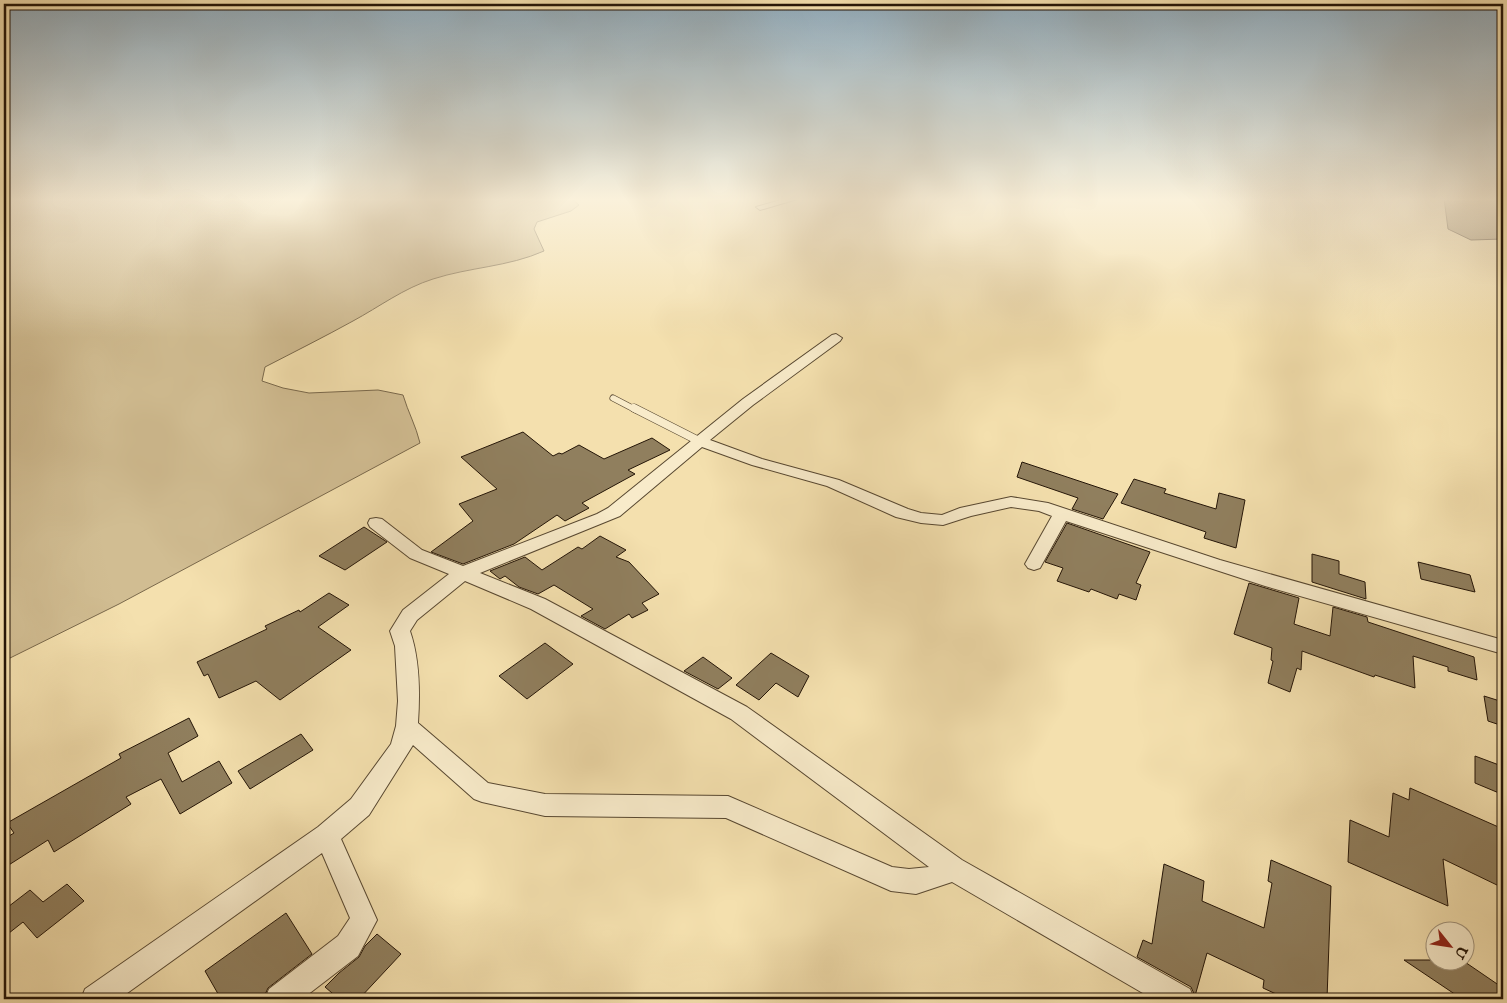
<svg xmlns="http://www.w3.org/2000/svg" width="1507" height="1003" font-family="'IM FELL English',serif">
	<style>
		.green { fill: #d1bd92; stroke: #7a694c }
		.building { fill: #907f5e; stroke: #241507 }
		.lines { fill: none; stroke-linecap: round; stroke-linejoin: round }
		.service-far1-casing { stroke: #584831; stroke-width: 7 }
		.service-casing { stroke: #584831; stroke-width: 9 }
		.minor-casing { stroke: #584831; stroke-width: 2 }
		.service-far1 { stroke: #f8ebca; stroke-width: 5.5 }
		.service { stroke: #f8ebca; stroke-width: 8 }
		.minor { fill: #f8ebca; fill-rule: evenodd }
	</style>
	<rect width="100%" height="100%" fill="#f4e0ae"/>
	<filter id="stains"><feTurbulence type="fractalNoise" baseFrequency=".004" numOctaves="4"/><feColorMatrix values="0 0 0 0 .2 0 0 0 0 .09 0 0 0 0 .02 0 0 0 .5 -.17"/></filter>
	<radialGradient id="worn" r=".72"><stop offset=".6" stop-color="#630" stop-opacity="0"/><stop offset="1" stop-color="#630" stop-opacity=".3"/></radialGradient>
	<path class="green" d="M4,198H571L579,205L571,211L537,222L534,229L544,251C508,267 470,267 433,279C404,288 379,307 353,321C324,337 294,352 265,367L262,381L283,388L309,393L378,390L403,395C408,412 416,426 420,443L119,604L4,661Z"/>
	<g class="building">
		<path d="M1444,198H1503V239L1471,240L1448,229Z"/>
		<path d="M523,432L553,456L559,453L562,454L579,445L604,459L652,438L670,450L628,470L635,474L582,503L589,508L565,521L557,515L514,544L463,564L431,552L473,521L459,504L497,489L461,457Z"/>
		<path d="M1022,462L1118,494L1103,519L1072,509L1078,498L1017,477Z"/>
		<path d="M1134,479L1166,489L1164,493L1216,509L1219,493L1245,500L1236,548L1204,538L1206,532L1121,503Z"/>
		<path d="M1067,523L1150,552L1136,583L1141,585L1136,600L1119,594L1117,599L1091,589L1089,592L1057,581L1063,568L1045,562Z"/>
		<path d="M364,527L387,542L345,570L319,556Z"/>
		<path d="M600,536L626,550L616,557L629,562L659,594L642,603L648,610L632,618L629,614L605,629L581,616L593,609L554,585L538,594L519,587L505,576L500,579L490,571L525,557L542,570L578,547L582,549Z"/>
		<path d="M1312,554L1339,561V574L1365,582L1366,599L1312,582Z"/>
		<path d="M1418,562L1470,575L1475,592L1421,579Z"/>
		<path d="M1249,583L1299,598L1294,624L1330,636L1333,607L1367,617L1368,622L1474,657L1477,680L1448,671V667L1413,656L1415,688L1375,675L1374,677L1302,651L1301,670L1297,668L1290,692L1268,683L1273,661L1271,660L1272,648L1234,634Z"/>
		<path d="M329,593L349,605L318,627L351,650L280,700L256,681L219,698L208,674L204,676L197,662L267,629L265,626L299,610L300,612Z"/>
		<path d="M545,643L573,664L527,699L499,676Z"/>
		<path d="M771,653L809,676L798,697L776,683L759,700L736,685Z"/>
		<path d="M703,657L732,678L718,689L684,671Z"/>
		<path d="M1484,696L1503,702V726L1488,721Z"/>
		<path d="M189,718L198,736L168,753L182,782L219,761L232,783L180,814L161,779L126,797L131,804L54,852L48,840L4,868V839L14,833L7,823L121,758L119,754Z"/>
		<path d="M301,734L313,750L250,789L238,771Z"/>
		<path d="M1475,756L1499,765V793L1475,783Z"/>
		<path d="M1410,788L1503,829V868L1500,867L1499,886L1443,859L1448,906L1348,862L1350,820L1389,837L1393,793L1409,800Z"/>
		<path d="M1271,860L1331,886L1327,999H1287L1263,988L1264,980L1207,953L1195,996L1191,987L1137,957L1143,940L1152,944L1164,864L1204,881L1202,901L1264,928L1272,883L1268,881Z"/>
		<path d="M67,884L84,901L37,938L23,922L4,937V910L30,890L43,902Z"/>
		<path d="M286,913L312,954L268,988L263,999H221L205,971Z"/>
		<path d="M377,934L401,954L359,999H339L325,987L339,973L359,957L365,946Z"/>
		<path d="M1404,960H1462L1503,988V999H1462Z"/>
	</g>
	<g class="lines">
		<defs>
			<path id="service-far1" d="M613,398L636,410"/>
			<path id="service" d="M634,408L699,441"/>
			<g id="minor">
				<path d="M788,198H801L760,210L756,207Z"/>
				<path d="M836,334L842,338L840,341L753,405L710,440L762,459L839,480L908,509L921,513L942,515L960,508L1011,497L1048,503L1220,560L1503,640V654L1265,586L1066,521L1040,568L1034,570L1028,568L1025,564L1052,516L1039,511L1011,507L971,516L943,525L921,523L896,517L827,486L752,465L702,447L620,516L480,573L545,599L747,707L962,860L1190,989L1194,999H1153L952,882L916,894L891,891L726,818L545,816L482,802L474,799L413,745L369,815L341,839L377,920L358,956L302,999H265L269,989L338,936L350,918L322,853L119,999H81L85,989L318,827L351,799L391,744L396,726L398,701L395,646L390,631L403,610L449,574L410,558L370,527L368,523L370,519L376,518L382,519L422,550L463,566L597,514L608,508L743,399L832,335ZM465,581L531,609L731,719L929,867L909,869L892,867L728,796L545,794L488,783L418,723C420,693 420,660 410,631L417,620Z"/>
			</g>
		</defs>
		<use href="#service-far1" class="service-far1-casing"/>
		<use href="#service" class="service-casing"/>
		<use href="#minor" class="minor-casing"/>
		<use href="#service-far1" class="service-far1"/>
		<use href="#service" class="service"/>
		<use href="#minor" class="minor"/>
	</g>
	<linearGradient id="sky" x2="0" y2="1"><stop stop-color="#90aaba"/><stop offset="0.59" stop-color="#faf1db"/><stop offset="1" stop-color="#faf1db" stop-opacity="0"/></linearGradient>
	<rect width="1507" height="338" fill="url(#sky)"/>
	<rect width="1507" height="1003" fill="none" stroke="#f4e0ae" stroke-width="20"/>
	<rect x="5" y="5" width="1497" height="993" fill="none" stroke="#241507" stroke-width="2.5"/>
	<rect x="10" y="10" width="1487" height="983" fill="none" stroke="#241507"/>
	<g transform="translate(1450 946) rotate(120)"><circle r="24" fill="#f8ebca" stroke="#a3957c"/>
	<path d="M0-4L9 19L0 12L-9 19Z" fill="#8f2418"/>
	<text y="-8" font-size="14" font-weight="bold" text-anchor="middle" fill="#241507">U</text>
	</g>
	<rect width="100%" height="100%" filter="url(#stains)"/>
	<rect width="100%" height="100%" fill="url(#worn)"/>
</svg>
